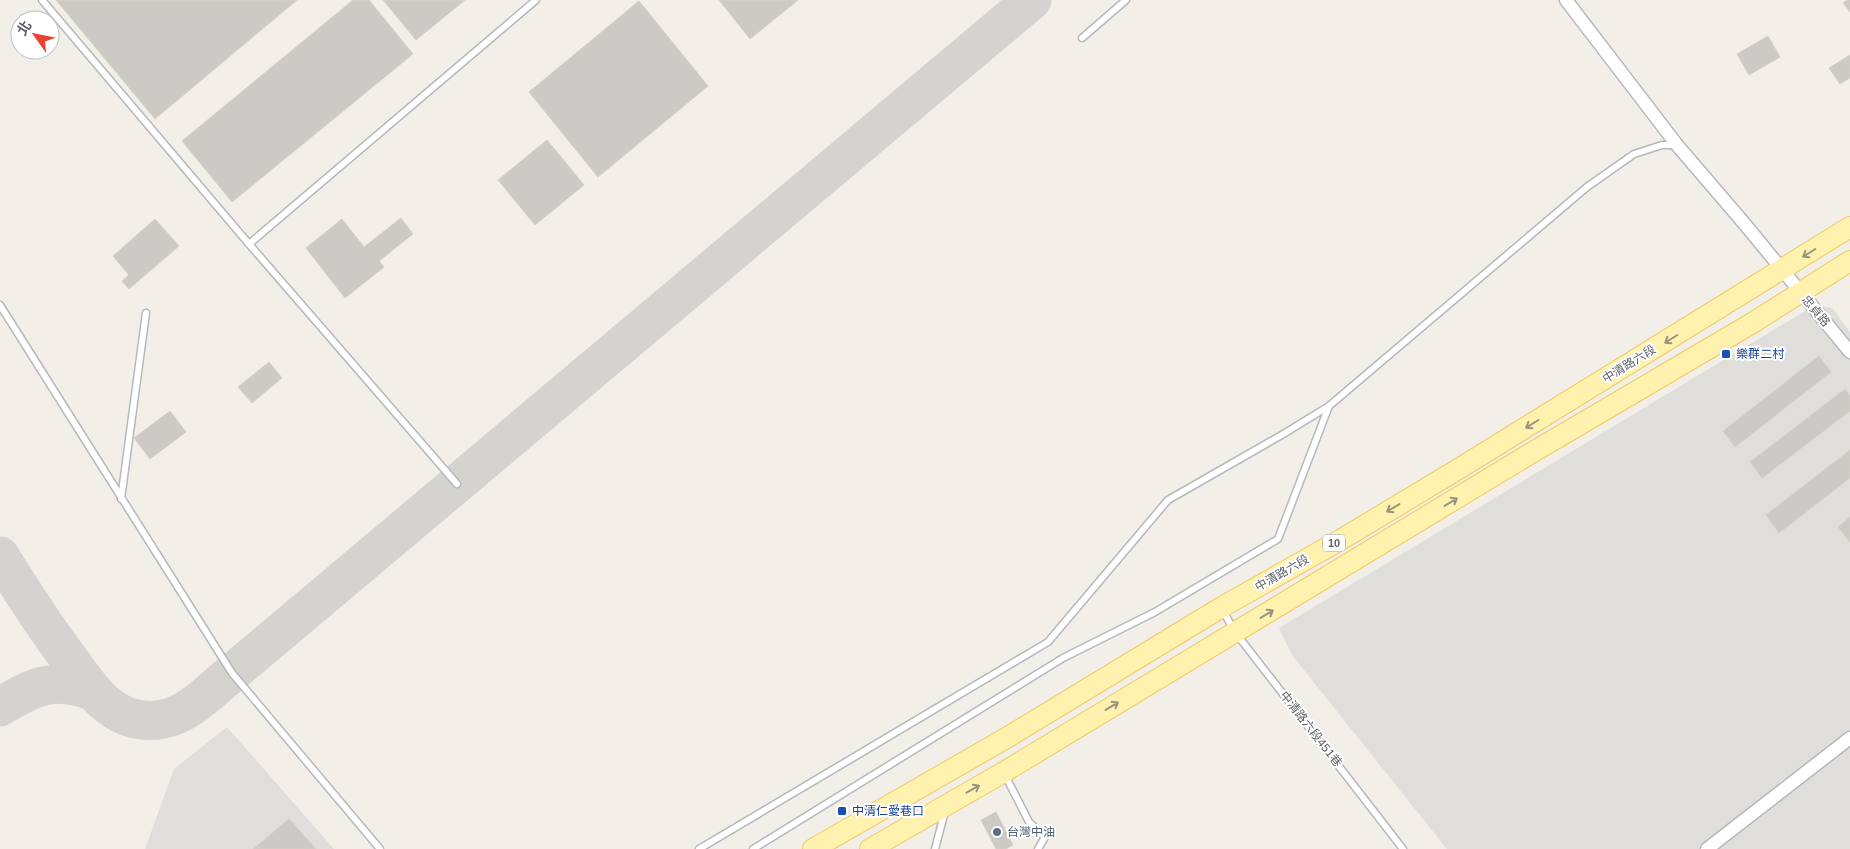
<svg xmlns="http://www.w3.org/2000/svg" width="1850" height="849" font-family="Arial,'Noto Sans TC',sans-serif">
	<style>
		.industrial { fill: #e0deda }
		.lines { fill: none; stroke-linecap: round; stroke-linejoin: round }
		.taxiway { stroke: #d4d3d0; stroke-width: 39 }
		.building { fill: #cccac5; stroke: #d6d1c6 }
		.lane-casing { stroke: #b5b8bc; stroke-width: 9 }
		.street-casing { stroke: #b5b8bc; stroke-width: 15 }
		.primary-casing { stroke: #f2c960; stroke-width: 22 }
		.lane { stroke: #fff; stroke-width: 6 }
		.street { stroke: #fff; stroke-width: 12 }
		.primary { stroke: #fff2af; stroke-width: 20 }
		.oneway { stroke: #979581 }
		.transit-dot { fill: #1a4fb4; stroke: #fff; stroke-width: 2 }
		.service-dot { fill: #5c6f8a; stroke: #fff; stroke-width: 2 }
		.labels { text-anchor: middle; stroke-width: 4; stroke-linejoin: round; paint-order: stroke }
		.shield { fill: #fff; stroke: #8f9295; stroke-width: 1 }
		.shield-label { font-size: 11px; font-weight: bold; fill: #5f6368 }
		.street-label { font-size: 12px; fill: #5f6368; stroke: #fff }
		.transit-label { font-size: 12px; fill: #164399; stroke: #fff; text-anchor: start }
		.service-label { font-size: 12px; fill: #4e5e75; stroke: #fff; text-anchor: start }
	</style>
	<rect width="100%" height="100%" fill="#f1efe8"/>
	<g class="industrial">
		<path d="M1815,305L1832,308L1850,332V849H1447L1292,655L1279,628Z"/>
		<path d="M227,727L334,849H145L174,769Z"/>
	</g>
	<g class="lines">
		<g class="taxiway">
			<path d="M0,556C23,593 46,629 72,663C85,681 97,699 116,711C129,719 147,723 163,719C190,714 211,690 232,673L1032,0"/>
			<path d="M0,707C34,686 55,676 94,692"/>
		</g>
	</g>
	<g class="building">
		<path d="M56,0H297L155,119Z"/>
		<path d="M353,0H369L413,54L232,202L182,141Z"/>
		<path d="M383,0H465L416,40Z"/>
		<path d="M719,0H798L750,39Z"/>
		<path d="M1847,0H1850V12L1843,3Z"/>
		<path d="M639,1L708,86L598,177L529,92Z"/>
		<path d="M1768,36L1780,57L1749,75L1737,54Z"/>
		<path d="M1850,55V78L1840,84L1829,68Z"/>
		<path d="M547,140L584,185L535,225L498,180Z"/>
		<path d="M401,218L413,234L379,261L384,267L345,298L306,248L342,219L364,247Z"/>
		<path d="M155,219L179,246L129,289L122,281L129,275L113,256Z"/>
		<path d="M1819,356L1831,372L1735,447L1723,431Z"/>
		<path d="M269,362L282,378L252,403L238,387Z"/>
		<path d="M1845,389L1850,396V411L1762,478L1750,462Z"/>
		<path d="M170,411L186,432L150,459L134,438Z"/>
		<path d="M1850,450V478L1779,533L1766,515Z"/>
		<path d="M1850,517V542L1838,527Z"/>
		<path d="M996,812L1013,845L1006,849H996L981,820Z"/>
		<path d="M289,819L316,849H253Z"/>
	</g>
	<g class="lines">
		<defs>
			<g id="lane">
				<path d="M42,0L249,244L457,484"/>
				<path d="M1082,38L1126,0"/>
				<path d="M249,244L536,0"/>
				<path d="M0,305L232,673L380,849"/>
				<path d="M121,499L146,313"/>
				<path d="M1222,609L1235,632L1403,849"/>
				<path d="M1005,775L1029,822L1045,837L1038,849"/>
				<path d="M699,849L1048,642L1168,500L1285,433L1329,406L1587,187L1634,154L1662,145H1676"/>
				<path d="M753,849L1063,658L1155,612L1278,539L1329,406"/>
				<path d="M935,849L945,811"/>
			</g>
			<g id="street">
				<path d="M1566,0L1677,145L1743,222L1850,352"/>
				<path d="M1707,849L1850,738"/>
			</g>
			<g id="primary">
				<path d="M813,849L1008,737L1222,607L1342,539L1460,468L1850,227"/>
				<path d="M870,849L1004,772L1528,455L1754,322L1850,261"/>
			</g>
		</defs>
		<use href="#lane" class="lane-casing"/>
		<use href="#street" class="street-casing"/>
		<use href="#primary" class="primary-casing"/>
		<use href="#lane" class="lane"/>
		<use href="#street" class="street"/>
		<use href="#primary" class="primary"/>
	</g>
	<defs><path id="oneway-shaft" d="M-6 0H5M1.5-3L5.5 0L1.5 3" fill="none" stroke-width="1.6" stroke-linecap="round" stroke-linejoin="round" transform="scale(1.25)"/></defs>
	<g class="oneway">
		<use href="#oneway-shaft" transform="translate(1809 253) rotate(148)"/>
		<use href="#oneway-shaft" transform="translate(1671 339) rotate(148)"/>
		<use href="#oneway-shaft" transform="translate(1532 424) rotate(148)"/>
		<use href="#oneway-shaft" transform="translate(1451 502) rotate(-31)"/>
		<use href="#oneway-shaft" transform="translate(1393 508) rotate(149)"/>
		<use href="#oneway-shaft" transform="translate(1267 614) rotate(-31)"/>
		<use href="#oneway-shaft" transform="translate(1112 706) rotate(-31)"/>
		<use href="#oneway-shaft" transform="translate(973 789) rotate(-29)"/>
	</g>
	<g class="transit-dot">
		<rect x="1721" y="349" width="10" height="10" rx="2.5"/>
		<rect x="837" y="806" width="10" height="10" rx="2.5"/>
	</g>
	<circle class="service-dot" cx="997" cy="832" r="5"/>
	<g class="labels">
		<rect class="shield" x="1323" y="534.5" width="22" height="17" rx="4"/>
		<g class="shield-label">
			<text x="1334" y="547">10</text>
		</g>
		<g class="street-label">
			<text transform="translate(1816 311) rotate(50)" y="4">忠貞路</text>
			<text transform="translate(1629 364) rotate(-32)" y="4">中清路六段</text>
			<text transform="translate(1282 573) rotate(-30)" y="4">中清路六段</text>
			<text transform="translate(1311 729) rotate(52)" y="4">中清路六段451巷</text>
		</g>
		<g class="transit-label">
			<text x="1736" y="358">樂群二村</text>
			<text x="852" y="815">中清仁愛巷口</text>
		</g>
		<g class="service-label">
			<text x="1007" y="836">台灣中油</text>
		</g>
	</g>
	<g transform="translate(35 35) rotate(303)"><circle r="24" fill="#ffffff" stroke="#bfc1c3"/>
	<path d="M0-4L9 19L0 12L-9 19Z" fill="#ea4335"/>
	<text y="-8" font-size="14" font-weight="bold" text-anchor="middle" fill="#5f6368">北</text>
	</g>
</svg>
